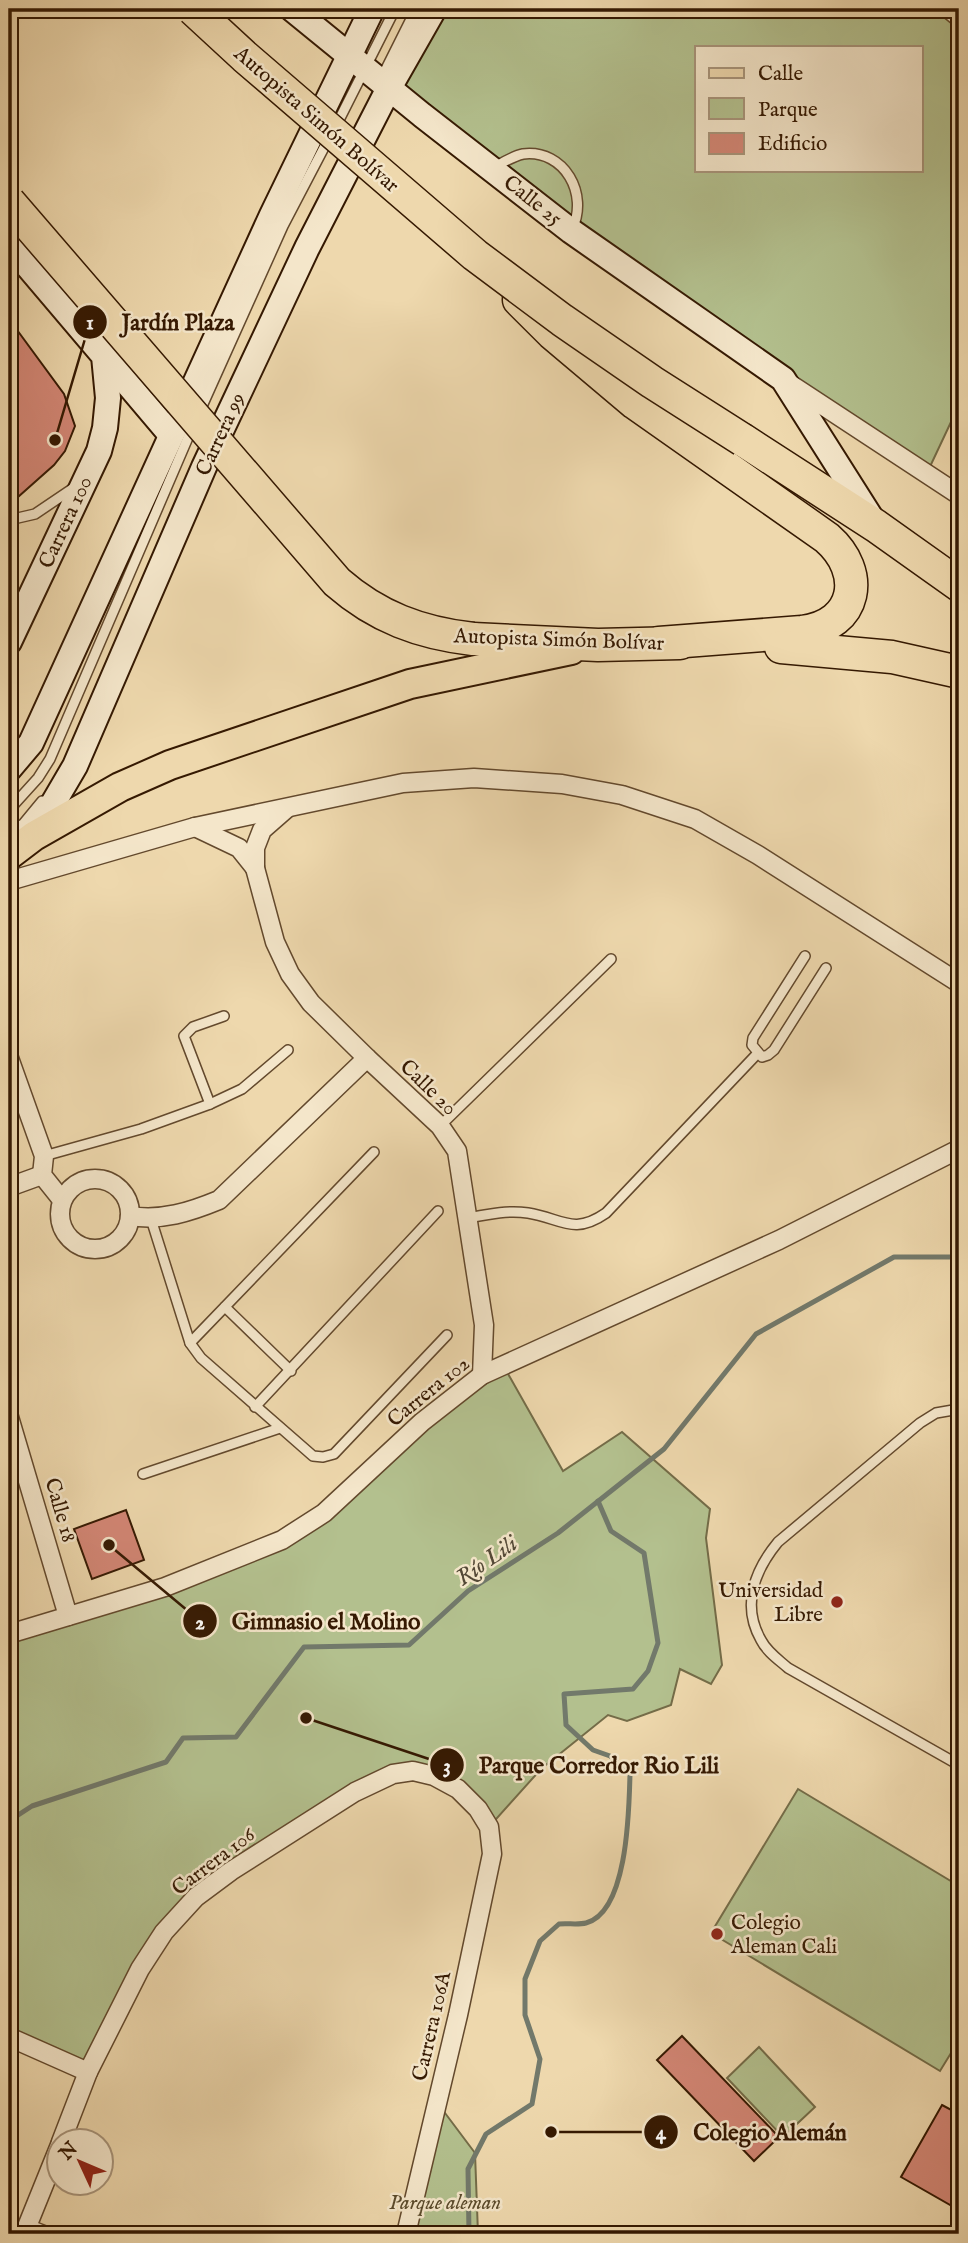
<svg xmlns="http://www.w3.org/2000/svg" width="968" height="2243" font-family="'IM FELL English',serif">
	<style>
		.green { fill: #b3c08e; stroke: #746c48; stroke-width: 2; fill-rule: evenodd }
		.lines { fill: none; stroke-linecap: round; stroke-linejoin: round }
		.stream { stroke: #72796b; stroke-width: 5 }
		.building { fill: #d38675; stroke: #351902; stroke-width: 2 }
		.lane-casing { stroke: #63492d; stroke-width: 12 }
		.street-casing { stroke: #63492d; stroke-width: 21 }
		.secondary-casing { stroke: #351902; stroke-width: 28 }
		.primary-casing { stroke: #351902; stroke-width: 32 }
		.highway-casing { stroke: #351902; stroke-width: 35 }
		.lane { stroke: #f4e6ca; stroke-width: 9 }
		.street { stroke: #f4e6ca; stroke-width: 18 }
		.secondary { stroke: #f4e6ca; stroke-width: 24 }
		.primary { stroke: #eed8ad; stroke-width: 28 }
		.highway { stroke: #eed8ad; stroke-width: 32 }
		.highway-bridge-casing { stroke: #351902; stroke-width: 35; stroke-linecap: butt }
		.highway-bridge { stroke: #eed8ad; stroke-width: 32 }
		.poi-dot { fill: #8f2418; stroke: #f4e6ca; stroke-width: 2.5 }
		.labels { text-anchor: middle; stroke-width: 5; stroke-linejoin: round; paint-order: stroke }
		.street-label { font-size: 21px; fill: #351902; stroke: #f4e6ca }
		.poi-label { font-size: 21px; fill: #351902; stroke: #f4e6ca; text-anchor: end }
		.park-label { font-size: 21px; font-style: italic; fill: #5b4b2c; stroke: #f4e6ca }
		.water-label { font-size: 23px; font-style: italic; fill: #544937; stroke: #f4e6ca }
		.leader { fill: none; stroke: #351902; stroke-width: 2.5 }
		.callout-dot { fill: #351902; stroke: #f4e6ca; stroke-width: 2.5 }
		.mark-label { font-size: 21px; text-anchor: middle; font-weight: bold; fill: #fff }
		.callout-label { font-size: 23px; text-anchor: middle; font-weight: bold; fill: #351902; stroke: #f4e6ca; stroke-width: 5; stroke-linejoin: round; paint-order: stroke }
	</style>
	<rect width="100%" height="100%" fill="#eed8ad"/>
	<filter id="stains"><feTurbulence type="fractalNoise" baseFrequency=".00286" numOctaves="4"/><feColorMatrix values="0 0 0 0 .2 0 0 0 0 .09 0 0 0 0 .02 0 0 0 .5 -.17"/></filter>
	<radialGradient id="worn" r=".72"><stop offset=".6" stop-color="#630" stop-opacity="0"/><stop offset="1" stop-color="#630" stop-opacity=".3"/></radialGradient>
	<g class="green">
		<path d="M434,9H959V405L927,473L493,169L395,76ZM697,47H921V170H697Z"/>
		<path d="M503,1365L563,1471L622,1432L710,1509L706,1538L722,1665L711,1684L680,1669L671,1705L627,1721L608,1715L541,1769L489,1827L458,1789L393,1774L231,1871L164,1932L88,2072L9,2037V1634L282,1540Z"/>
		<path d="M798,1789L959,1886V2040L940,2071L711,1933Z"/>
		<path d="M759,2047L815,2107L783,2137L727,2078Z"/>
		<path d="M436,2101L475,2153L478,2234H406Z"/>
	</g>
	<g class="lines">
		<g class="stream">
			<path d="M9,1821L32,1806L166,1762L183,1738L236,1737L304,1647L409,1645L468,1591L558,1533L664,1449L756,1334L894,1257H959"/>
			<path d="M469,2234L468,2169L486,2134L532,2104L540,2059L525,2015V1979L540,1941L559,1924C567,1923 578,1925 586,1923C628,1912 629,1809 630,1774L610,1756L593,1750L566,1725L564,1694L633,1689L648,1671L658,1643L644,1553L611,1531L598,1501"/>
		</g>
	</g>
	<g class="building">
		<path d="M9,319L64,394L75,426L65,451L54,465L9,505Z"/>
		<path d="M126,1510L144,1560L92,1579L74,1529Z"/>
		<path d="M682,2036L779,2137L754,2161L657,2060Z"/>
		<path d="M942,2105L959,2114V2210L901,2177Z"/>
	</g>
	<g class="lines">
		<defs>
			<g id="lane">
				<path d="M942,9L959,23"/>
				<path d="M384,73L416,9"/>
				<path d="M336,126L395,9"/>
				<path d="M493,168C502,163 513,156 523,154C565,149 589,195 572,229"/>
				<path d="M199,413L283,226L329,138"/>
				<path d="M9,520L35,514L75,487"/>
				<path d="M9,810L38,778L50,759L193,426"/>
				<path d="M9,834L23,824L42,801"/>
				<path d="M805,956L753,1038L752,1045L762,1057L768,1055L774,1050L826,968"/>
				<path d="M210,1104L184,1036L193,1027L224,1016"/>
				<path d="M440,1126L611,959"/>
				<path d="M44,1156L141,1129L210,1104L242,1089L288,1050"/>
				<path d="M468,1218C489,1214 508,1210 528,1213C561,1218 573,1236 606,1213L757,1054"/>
				<path d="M151,1219L190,1343L201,1358L313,1456L323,1457L334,1454L447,1335"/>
				<path d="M225,1307L291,1371"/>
				<path d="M190,1343L374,1152"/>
				<path d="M255,1407L438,1211"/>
				<path d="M959,1409L936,1413L920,1423L778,1542C755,1570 741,1605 761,1640C767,1652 779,1660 788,1668L959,1765"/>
				<path d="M143,1474L280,1428"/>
				<path d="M28,2224L53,2234"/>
			</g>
			<g id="street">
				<path d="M790,384L959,495"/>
				<path d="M286,809L262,830L255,848V868L275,942L290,974L311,1003L367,1058L440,1126L457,1151L484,1325L482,1375"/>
				<path d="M195,827L239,848L255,868"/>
				<path d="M9,881L195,827L403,783L474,778L562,784L622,795L695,819L758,855L959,983"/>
				<path d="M9,1058L44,1156L42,1175L62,1200"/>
				<circle cx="95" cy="1214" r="35"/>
				<path d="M9,1187L42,1175"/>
				<path d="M130,1216C162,1221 190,1212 219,1200L367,1058"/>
				<path d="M9,1417L68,1616"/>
				<path d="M9,1634L165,1587L282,1540L324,1513L422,1422L482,1375L779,1240L959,1149"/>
				<path d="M9,2037L88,2072"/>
				<path d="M61,2142L88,2072L140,1969L164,1932L196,1897L231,1871L355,1792L393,1774L413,1771L434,1776L458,1789L478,1809L489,1827L492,1854L458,2015L406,2234"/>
				<path d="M24,2234L60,2145"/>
			</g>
			<g id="secondary">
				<path d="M292,9L422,115L571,231L783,379L873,521"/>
				<path d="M9,244L104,356L108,398L105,428L99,451L9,642"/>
				<path d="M105,357L171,435"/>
				<path d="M9,769L31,743L272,215L372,9"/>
				<path d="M34,836L75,766L204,467L307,248L389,88L434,9"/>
			</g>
			<path id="primary" d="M9,855L34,836L120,787L170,765L410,684L571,650"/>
			<g id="highway">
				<path d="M519,300L552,333L635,403L827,538C866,572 858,625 802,632L659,643"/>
				<path d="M743,440L876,526L959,585"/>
				<path d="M473,639L598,645L680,643"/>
				<path d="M781,647L892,657L959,672"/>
			</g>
		</defs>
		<use href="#lane" class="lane-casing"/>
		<use href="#street" class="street-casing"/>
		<use href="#secondary" class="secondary-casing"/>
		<use href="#primary" class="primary-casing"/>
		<use href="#highway" class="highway-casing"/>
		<use href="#lane" class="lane"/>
		<use href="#street" class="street"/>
		<use href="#secondary" class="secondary"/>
		<use href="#primary" class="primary"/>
		<use href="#highway" class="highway"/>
		<defs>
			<g id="highway-bridge">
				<path d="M193,9L245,57L475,255L562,320L652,382L743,440"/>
				<path d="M9,202L337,582C377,617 420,633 473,639"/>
			</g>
		</defs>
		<use href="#highway-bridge" class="highway-bridge-casing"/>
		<use href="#highway-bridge" class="highway-bridge"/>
	</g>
	<g class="poi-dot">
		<circle cx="837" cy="1602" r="7"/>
		<circle cx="717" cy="1934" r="7"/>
	</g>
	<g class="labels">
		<g class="street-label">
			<text transform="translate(317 119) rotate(41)" y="7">Autopista Simón Bolívar</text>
			<text transform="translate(533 200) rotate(38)" y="7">Calle 25</text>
			<text transform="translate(220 434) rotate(-65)" y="7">Carrera 99</text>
			<text transform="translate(65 522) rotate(-65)" y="7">Carrera 100</text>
			<text transform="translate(559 639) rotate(2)" y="7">Autopista Simón Bolívar</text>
			<text transform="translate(429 1087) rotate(44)" y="7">Calle 20</text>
			<text transform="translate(428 1391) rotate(-39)" y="7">Carrera 102</text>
			<text transform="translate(61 1510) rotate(74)" y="7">Calle 18</text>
			<text transform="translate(213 1861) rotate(-37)" y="7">Carrera 106</text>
			<text transform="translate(431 2026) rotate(-77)" y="7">Carrera 106A</text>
		</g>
		<g class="poi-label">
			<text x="823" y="1597">Universidad<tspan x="823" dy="24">Libre</tspan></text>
			<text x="731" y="1929" text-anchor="start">Colegio<tspan x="731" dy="24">Aleman Cali</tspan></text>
		</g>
		<g class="park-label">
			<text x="445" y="2209">Parque aleman</text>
		</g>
		<g class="water-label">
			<text transform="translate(486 1560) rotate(-35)" y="8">Río Lili</text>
		</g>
	</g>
	<path class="leader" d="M55 440L90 322M109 1545L200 1621M306 1718L447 1765M551 2132L661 2132"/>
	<g class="callout-dot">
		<circle cx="55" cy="440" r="7"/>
		<circle cx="109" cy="1545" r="7"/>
		<circle cx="306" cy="1718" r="7"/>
		<circle cx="551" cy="2132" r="7"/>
		<circle cx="90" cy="322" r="18"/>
		<circle cx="200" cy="1621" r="18"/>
		<circle cx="447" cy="1765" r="18"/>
		<circle cx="661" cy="2132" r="18"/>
	</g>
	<g class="mark-label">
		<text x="90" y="329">1</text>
		<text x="200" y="1629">2</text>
		<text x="447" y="1772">3</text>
		<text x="661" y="2139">4</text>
	</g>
	<g class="callout-label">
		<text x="178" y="330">Jardín Plaza</text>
		<text x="326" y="1629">Gimnasio el Molino</text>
		<text x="599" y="1773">Parque Corredor Rio Lili</text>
		<text x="770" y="2140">Colegio Alemán</text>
	</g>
	<rect width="968" height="2243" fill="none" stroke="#eed8ad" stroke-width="35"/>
	<rect x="10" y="10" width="947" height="2222" fill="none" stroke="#351902" stroke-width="3.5"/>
	<rect x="18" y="18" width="933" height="2208" fill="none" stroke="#351902" stroke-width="2"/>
	<rect x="695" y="46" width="228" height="126" fill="#f4e6ca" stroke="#a8947a" stroke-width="2"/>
	<rect x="709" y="68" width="35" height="10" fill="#eed8ad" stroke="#a8947a" stroke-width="2"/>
	<text x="758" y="80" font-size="21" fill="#351902">Calle</text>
	<rect x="709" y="98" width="35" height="21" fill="#b3c08e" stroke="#a8947a" stroke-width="2"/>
	<text x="758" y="116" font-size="21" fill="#351902">Parque</text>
	<rect x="709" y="133" width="35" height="21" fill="#d38675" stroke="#a8947a" stroke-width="2"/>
	<text x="758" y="150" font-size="21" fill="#351902">Edificio</text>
	<g transform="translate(80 2162) rotate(314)"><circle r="33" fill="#f4e6ca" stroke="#a8947a" stroke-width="2"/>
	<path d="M0-5L12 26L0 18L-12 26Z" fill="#8f2418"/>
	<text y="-10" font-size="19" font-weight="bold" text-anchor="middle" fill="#351902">N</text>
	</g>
	<rect width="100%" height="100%" filter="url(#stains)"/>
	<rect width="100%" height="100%" fill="url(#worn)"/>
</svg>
